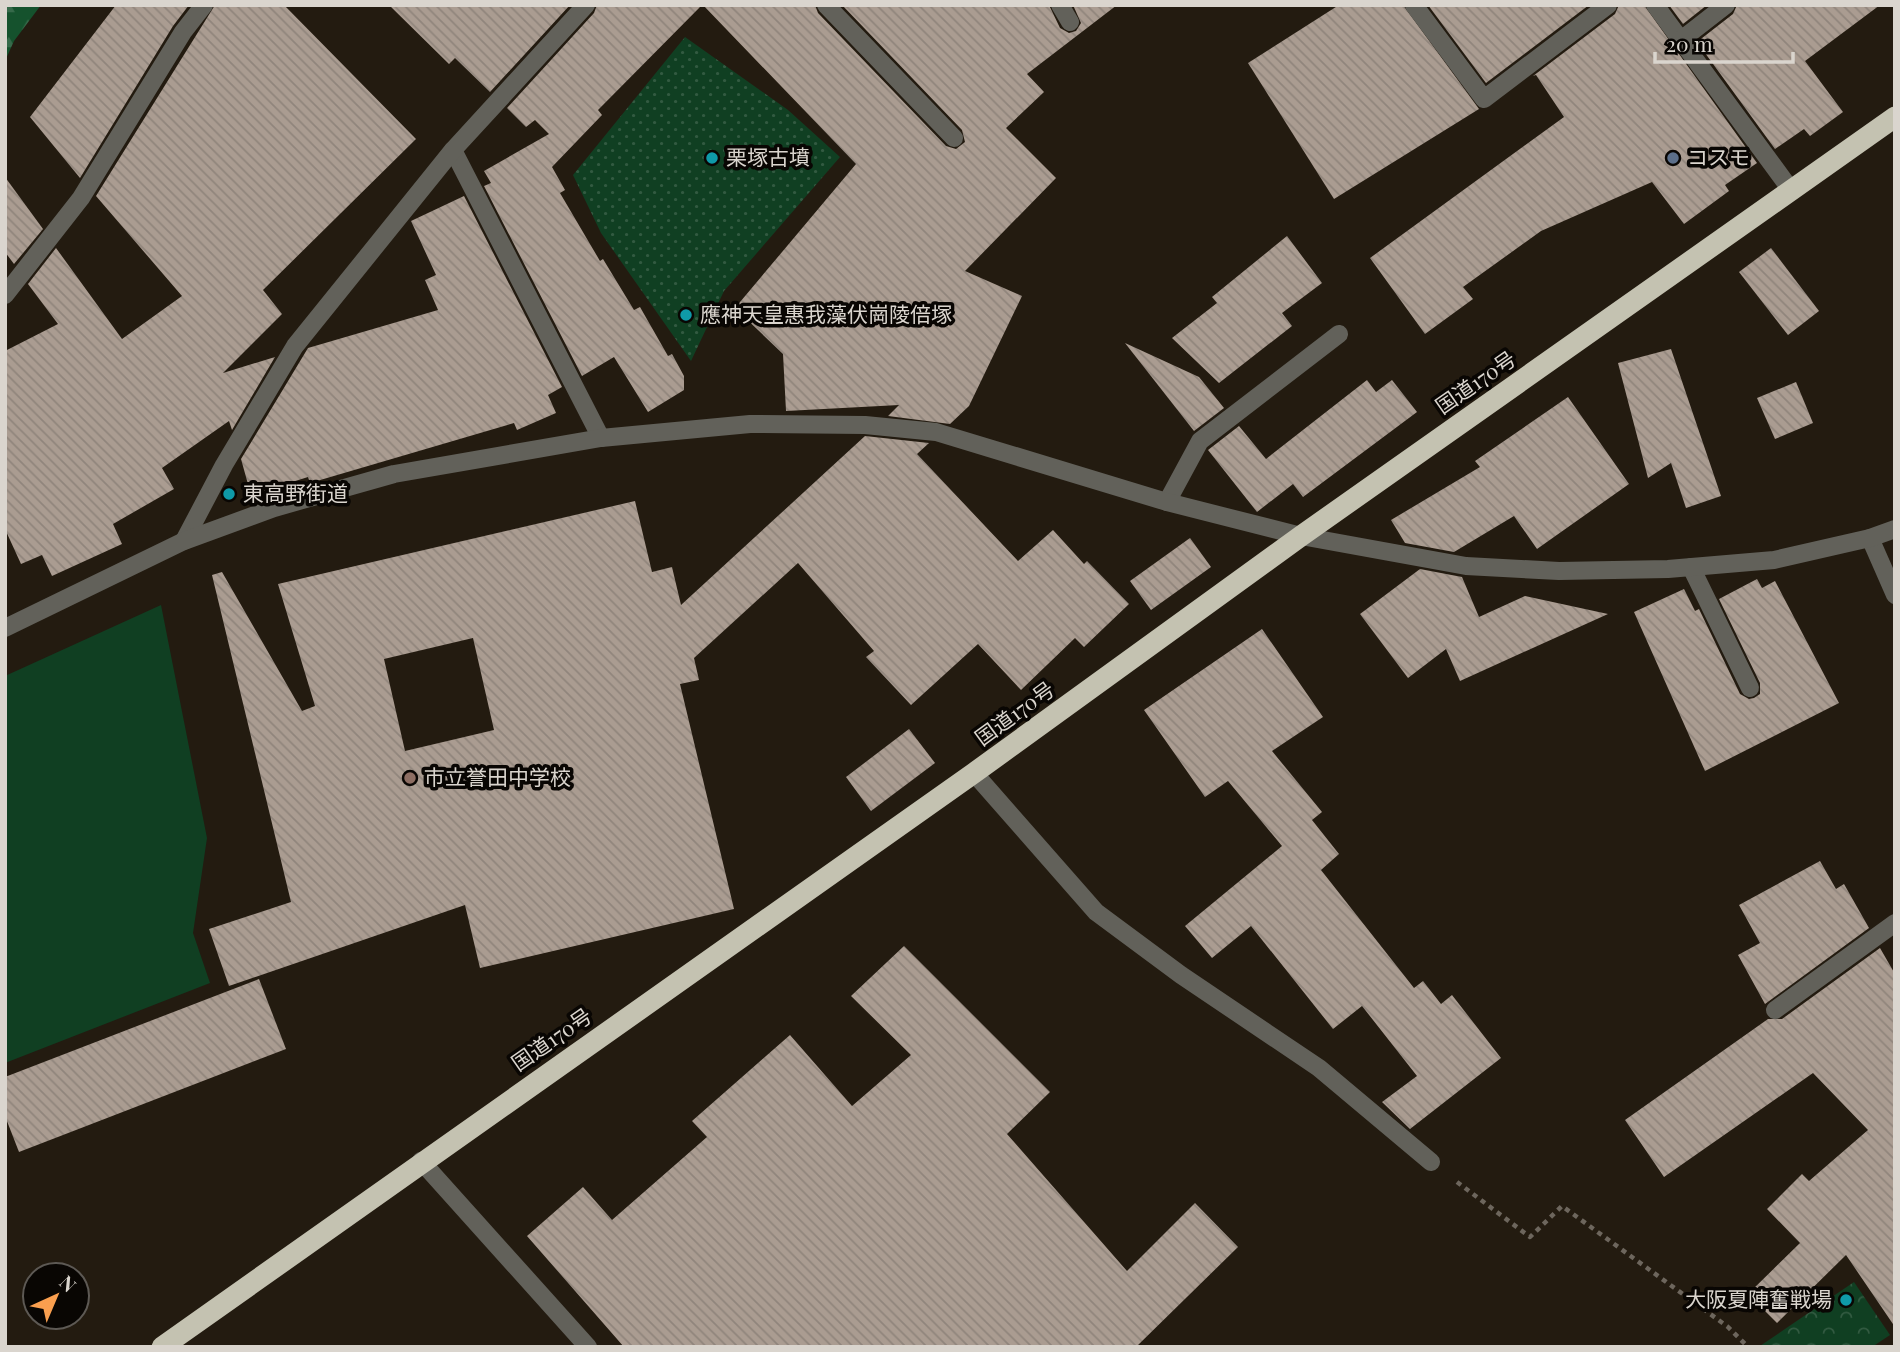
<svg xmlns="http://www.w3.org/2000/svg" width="1900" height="1352" font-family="'Playfair Display','Noto Sans JP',serif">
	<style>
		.grass { fill: url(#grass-dots) }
		.forest { fill: url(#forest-firs) }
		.park { fill: url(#park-crowns) }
		.garden { fill: #103f22 }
		.building { fill: url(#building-back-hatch); fill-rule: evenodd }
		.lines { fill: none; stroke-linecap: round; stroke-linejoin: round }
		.path { stroke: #6d665d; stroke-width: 4.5; stroke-dasharray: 5 5; stroke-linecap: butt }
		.minor { stroke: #62615a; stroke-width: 18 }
		.highway { stroke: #c4c2b1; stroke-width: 21 }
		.culture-dot { fill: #0f9aa8; stroke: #090603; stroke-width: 2.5 }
		.service-dot { fill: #5c6f8a; stroke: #090603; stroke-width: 2.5 }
		.education-dot { fill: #8d6e63; stroke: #090603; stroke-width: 2.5 }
		.labels { text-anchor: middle; stroke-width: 7; stroke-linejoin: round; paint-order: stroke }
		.poi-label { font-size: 21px; fill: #dad5ce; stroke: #090603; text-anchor: start }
		.street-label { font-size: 21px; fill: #dad5ce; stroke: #090603 }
	</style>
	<defs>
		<pattern id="grass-dots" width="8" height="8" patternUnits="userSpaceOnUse" patternTransform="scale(1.75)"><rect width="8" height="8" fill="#103f22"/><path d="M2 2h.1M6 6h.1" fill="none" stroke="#325a41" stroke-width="1.8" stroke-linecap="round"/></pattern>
		<pattern id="forest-firs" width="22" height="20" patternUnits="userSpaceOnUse" patternTransform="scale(1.75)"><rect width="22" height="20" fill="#15522d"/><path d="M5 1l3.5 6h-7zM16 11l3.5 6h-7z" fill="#366a4a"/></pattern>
		<pattern id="park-crowns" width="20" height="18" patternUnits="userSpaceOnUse" patternTransform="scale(1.75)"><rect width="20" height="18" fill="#103f22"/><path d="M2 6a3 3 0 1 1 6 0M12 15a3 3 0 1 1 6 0" fill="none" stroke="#325a41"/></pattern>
		<pattern id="building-back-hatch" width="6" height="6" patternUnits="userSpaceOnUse" patternTransform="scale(1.75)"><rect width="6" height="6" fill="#aa9c91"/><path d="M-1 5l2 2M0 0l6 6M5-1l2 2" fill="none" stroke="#90857c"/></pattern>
	</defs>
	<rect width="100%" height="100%" fill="#231b10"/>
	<path class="grass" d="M685,37L788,110L840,157L724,291L691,361L601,233L573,175Z"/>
	<path class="forest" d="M5,5H41L14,41L5,61Z"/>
	<path class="park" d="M1854,1282L1890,1335L1872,1347L1760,1346Z"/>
	<path class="garden" d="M161,605L207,838L193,933L210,983L5,1063V676Z"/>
	<g class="building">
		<path d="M116,5H189L173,26L80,178L30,117Z"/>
		<path d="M215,5H284L416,139L263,290L282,314L223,373L275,357L232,430L229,421L162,468L174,489L113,524L122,544L52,576L42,555L21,564L5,529V351L58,324L28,284L56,248L122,339L182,296L96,196Z"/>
		<path d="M389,5H570L490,92L455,58L449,64Z"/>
		<path d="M597,5H702L598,110L602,115L552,167L565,190L560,193L600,261L603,259L634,310L640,307L668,356L672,354L684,376V390L648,412L614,357L582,376L484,186L491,183L484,171L549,134L535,120L526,127L507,108L594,13Z"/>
		<path d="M703,5H815L818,13L946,146L956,149L965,142L962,130L842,5H1049L1060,28L1069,33L1076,31L1081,23L1073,5H1117L1027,74L1044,92L1006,128L1056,178L965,271L1022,296L969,406L950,424L888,416L899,405L786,411L783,354L735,308L856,164Z"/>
		<path d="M1339,5H1403L1479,109L1334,199L1248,63Z"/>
		<path d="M1428,5H1589L1486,83Z"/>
		<path d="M1619,5H1644L1757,163L1725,185L1729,191L1684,224L1652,182L1541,231L1463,287L1473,299L1425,334L1370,258L1564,117L1536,75L1533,76L1615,14Z"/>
		<path d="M1669,5H1707L1683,24Z"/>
		<path d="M1737,5H1880L1805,61L1843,112L1810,136L1804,129L1775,149L1697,42L1733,14Z"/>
		<path d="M5,177L43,229L14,264L5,252Z"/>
		<path d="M464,196L562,387L548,395L556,413L517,430L514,423L310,483L308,477L251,495L241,459L308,348L438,310L425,280L436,275L411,221Z"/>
		<path d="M1287,236L1322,283L1282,313L1292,326L1219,383L1172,338L1217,303L1212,297Z"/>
		<path d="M1771,248L1819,311L1788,335L1739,272Z"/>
		<path d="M1125,343L1199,377L1224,408L1194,431Z"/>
		<path d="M1671,349L1721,496L1686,508L1671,463L1648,478L1618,363Z"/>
		<path d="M1367,380L1376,392L1392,380L1417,412L1303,497L1293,484L1257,512L1208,450L1239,426L1266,459Z"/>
		<path d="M1796,382L1813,423L1775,439L1757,398Z"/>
		<path d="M1568,397L1629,484L1537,549L1514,516L1454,552L1405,543L1391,520L1480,467L1475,461Z"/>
		<path d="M865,436L929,443L917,454L1018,561L1053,530L1084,564L1087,561L1129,604L1084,647L1075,638L1021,690L978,644L911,705L866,657L874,651L798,563L694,658L699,680L680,684L734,909L480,968L465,905L229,986L209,929L291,902L212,575L222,572L302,711L315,706L278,584L635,501L652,572L672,567L681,605ZM473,638L494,730L405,751L384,659Z"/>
		<path d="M1190,538L1211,567L1151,610L1130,581Z"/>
		<path d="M1420,569L1462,577L1479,617L1525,596L1608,614L1460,681L1446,649L1408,678L1360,614Z"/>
		<path d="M1757,579L1762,588L1775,581L1839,703L1705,771L1634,612L1684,589L1695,611L1699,609L1740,694L1749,699L1754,698L1760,694V683L1719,599Z"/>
		<path d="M1262,629L1323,717L1272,751L1322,812L1312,820L1339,854L1321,870L1414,988L1423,981L1441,1004L1452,995L1501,1058L1410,1129L1382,1102L1417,1076L1362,1006L1333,1029L1251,926L1212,958L1185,926L1282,846L1228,781L1205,797L1144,710Z"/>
		<path d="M909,729L935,763L871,811L846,777Z"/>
		<path d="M1820,861L1836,889L1844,884L1869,928L1765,1004L1738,955L1760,943L1739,905Z"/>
		<path d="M904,946L1050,1092L1007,1134L1127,1271L1195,1203L1238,1247L1136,1347H624L527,1236L583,1187L612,1220L707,1137L692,1121L790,1035L852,1106L911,1055L851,996Z"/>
		<path d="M1880,948L1895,974V1327L1846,1255L1777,1323L1748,1294L1800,1243L1767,1209L1802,1174L1809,1181L1868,1130L1813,1073L1664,1177L1625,1120L1768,1019H1782Z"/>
		<path d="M259,979L286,1049L19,1152L5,1116V1077Z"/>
	</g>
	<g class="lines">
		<path class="path" d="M1457,1182L1530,1237L1562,1206L1728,1327L1748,1347"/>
		<g class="minor">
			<path d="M826,5L954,138"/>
			<path d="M1060,5L1070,22"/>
			<path d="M1414,5L1484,99L1608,5"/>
			<path d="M1655,5L1791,190"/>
			<path d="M1681,40L1726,5"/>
			<path d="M453,150L601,438"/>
			<path d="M5,295L81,198L183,32L204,5"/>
			<path d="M1167,502L1200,441L1339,334"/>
			<path d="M1870,538L1895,595"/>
			<path d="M184,541L224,465L295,346L453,150L586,5"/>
			<path d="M1691,567L1750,688"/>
			<path d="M5,628L184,541L274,508L394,474L601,438L750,424L865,425L936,432L1167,502L1301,536L1466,566L1559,571L1668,569L1774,560L1870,538L1895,529"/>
			<path d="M974,773L1096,912L1181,975L1319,1068L1431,1162"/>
			<path d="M1775,1010L1895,923"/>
			<path d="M421,1161L588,1347"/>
		</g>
		<path class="highway" d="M162,1347L974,773L1301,536L1895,117"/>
	</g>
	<g class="culture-dot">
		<circle cx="712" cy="158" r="7"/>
		<circle cx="686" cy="315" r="7"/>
		<circle cx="229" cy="494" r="7"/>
		<circle cx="1846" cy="1300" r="7"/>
	</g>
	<circle class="service-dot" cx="1673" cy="158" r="7"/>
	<circle class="education-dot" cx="410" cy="778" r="7"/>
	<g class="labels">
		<g class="poi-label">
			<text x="726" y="165">栗塚古墳</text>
			<text x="1687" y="165">コスモ</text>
			<text x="700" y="322">應神天皇惠我藻伏崗陵倍塚</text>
			<text x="243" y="501">東高野街道</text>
			<text x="424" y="785">市立誉田中学校</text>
			<text x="1832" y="1307" text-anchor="end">大阪夏陣奮戦場</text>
		</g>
		<g class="street-label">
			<text transform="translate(1476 383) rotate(-35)" y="7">国道170号</text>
			<text transform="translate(1015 714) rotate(-36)" y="7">国道170号</text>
			<text transform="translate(552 1040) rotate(-35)" y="7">国道170号</text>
		</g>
	</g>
	<rect width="1900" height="1352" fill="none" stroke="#dad5ce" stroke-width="14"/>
	<g transform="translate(56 1296) rotate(44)"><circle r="33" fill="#090603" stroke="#5d5954" stroke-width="2"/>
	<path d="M0-5L12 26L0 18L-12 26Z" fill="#fa9f4f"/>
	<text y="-10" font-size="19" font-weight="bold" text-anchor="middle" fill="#dad5ce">N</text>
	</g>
	<path d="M1655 52v10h138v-10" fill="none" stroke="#dad5ce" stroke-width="3.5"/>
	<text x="1666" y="52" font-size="21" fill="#dad5ce" stroke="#090603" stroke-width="5" paint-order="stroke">20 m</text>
</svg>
